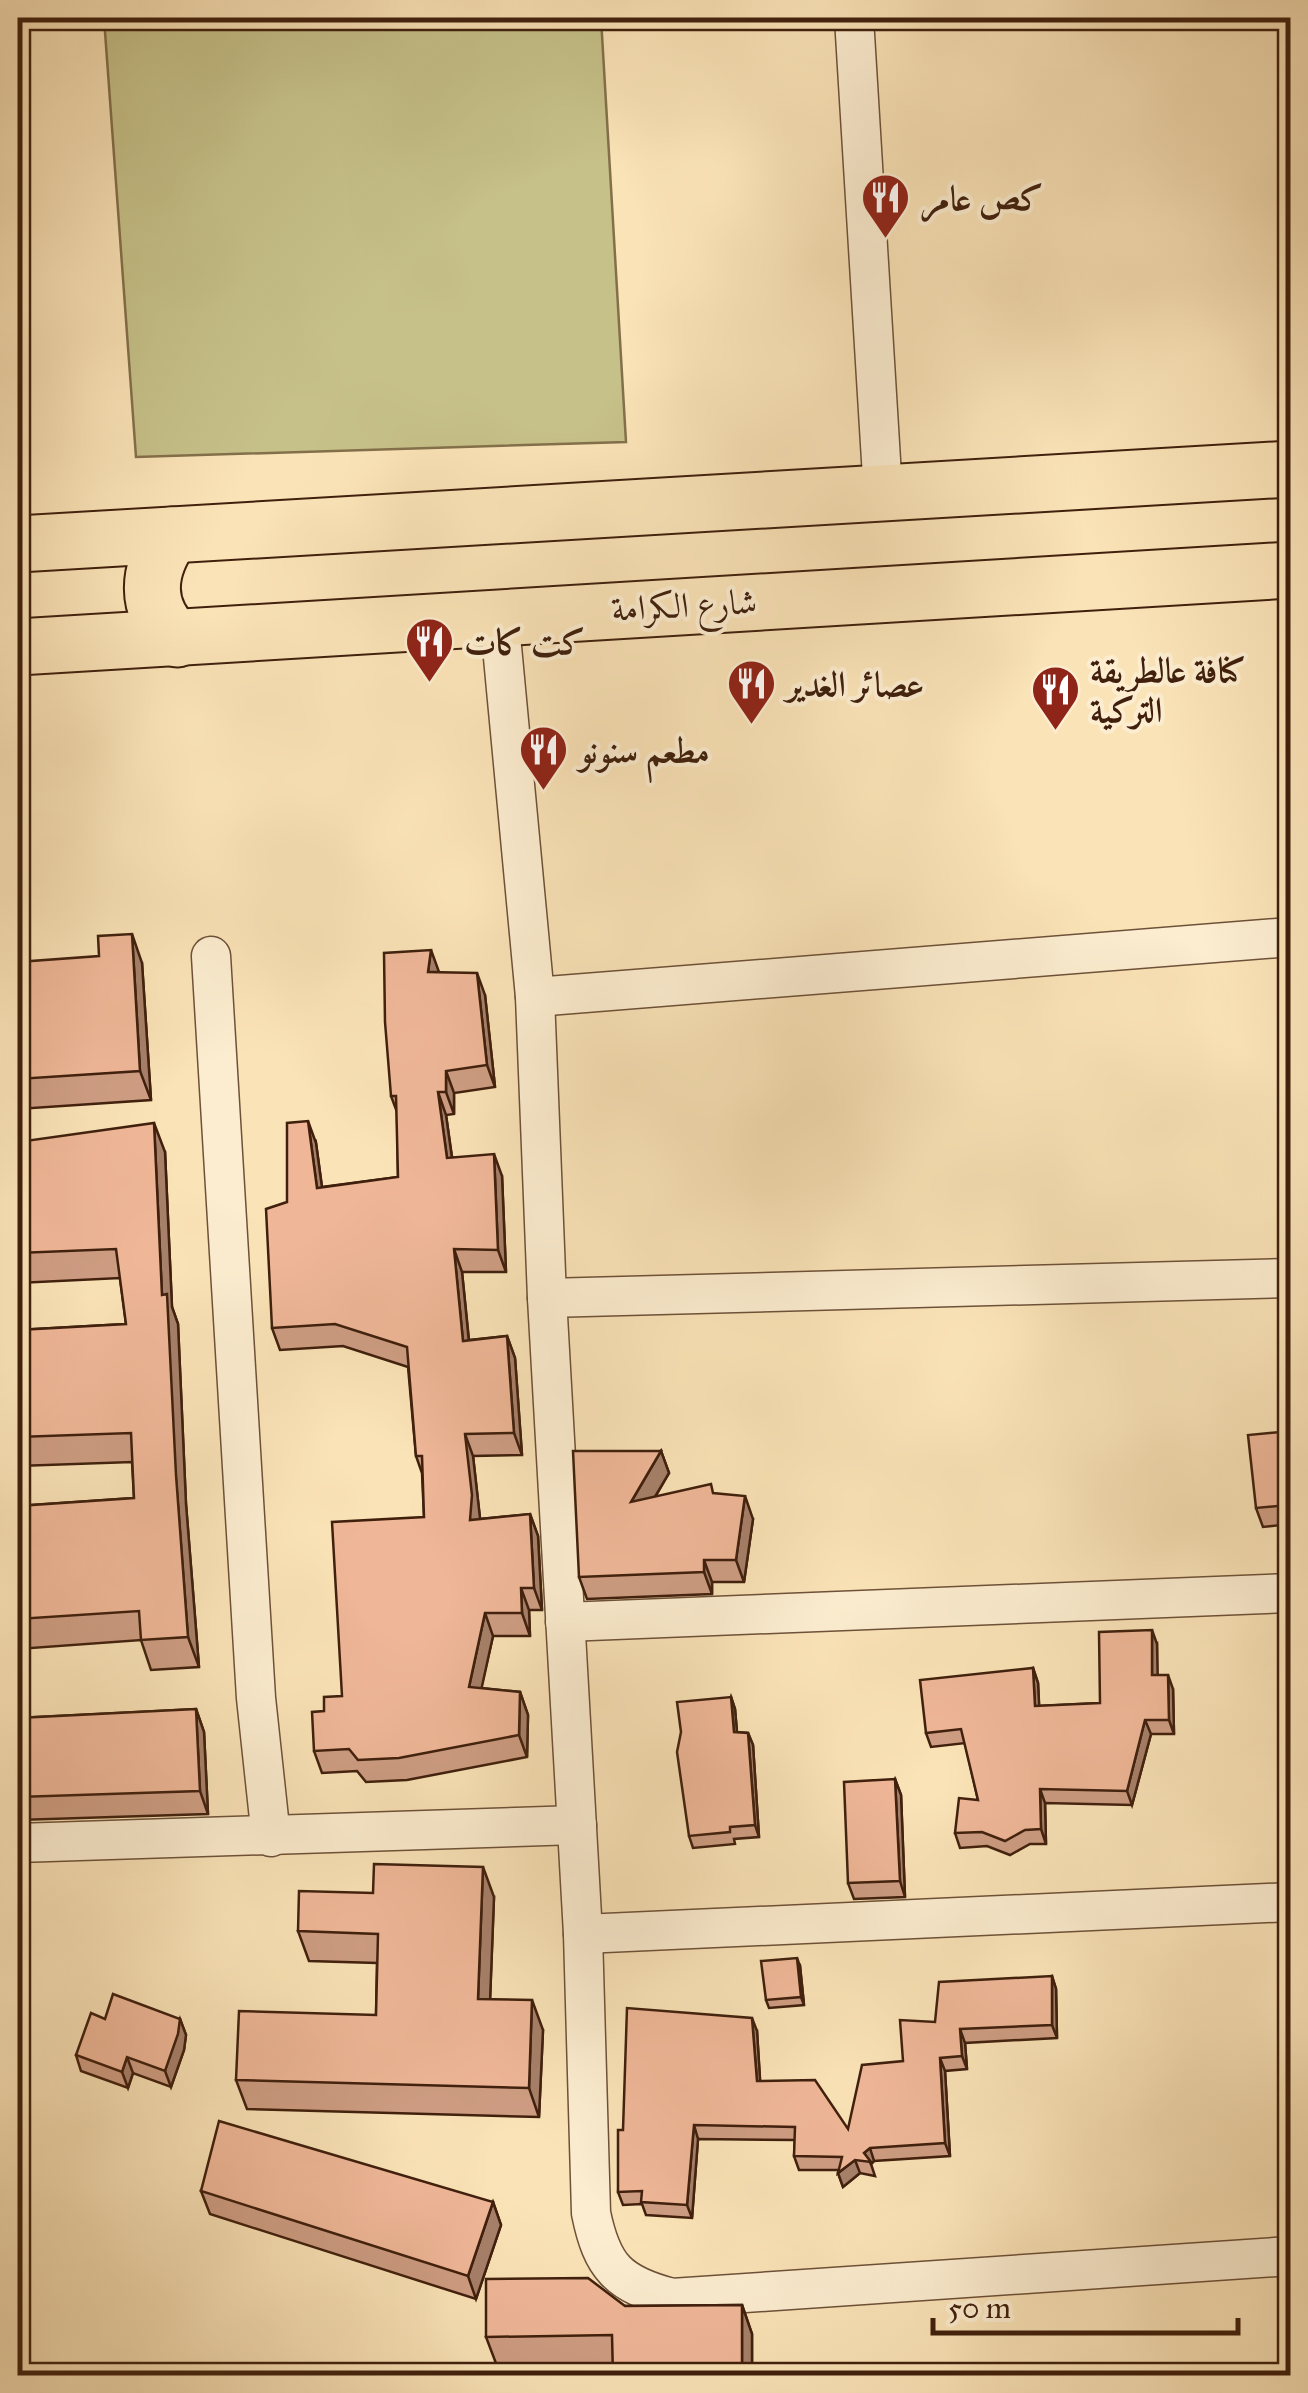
<svg xmlns="http://www.w3.org/2000/svg" width="1308" height="2393" font-family="'IM FELL Great Primer',Amiri,serif">
	<style>
		.green { fill: #c6c189; stroke: #83704b; stroke-width: 2.5 }
		.lines { fill: none; stroke-linecap: round; stroke-linejoin: round }
		.minor-casing { stroke: #6e5138; stroke-width: 41 }
		.primary-casing { stroke: #40200d; stroke-width: 59 }
		.minor { stroke: #fcedd0; stroke-width: 38 }
		.primary { stroke: #fae3b7; stroke-width: 55 }
		.wall { fill: #ce9d83; stroke: #40200d; stroke-width: 2.5 }
		.shaded-wall { fill: #a7806a; stroke: #40200d; stroke-width: 2.5 }
		.building { fill: #efb798; stroke: #40200d; stroke-width: 2.5 }
		.labels { text-anchor: middle; stroke-width: 8; stroke-linejoin: round; paint-order: stroke }
		.poi-label { font-size: 35px; font-weight: bold; fill: #40200d; stroke: #fcedd0; text-anchor: start }
		.street-label { font-size: 35px; fill: #40200d; stroke: #fcedd0 }
	</style>
	<rect width="100%" height="100%" fill="#fae3b7"/>
	<filter id="stains"><feTurbulence type="fractalNoise" baseFrequency=".002" numOctaves="4"/><feColorMatrix values="0 0 0 0 .2 0 0 0 0 .09 0 0 0 0 .02 0 0 0 .5 -.17"/></filter>
	<radialGradient id="worn" r=".72"><stop offset=".6" stop-color="#630" stop-opacity="0"/><stop offset="1" stop-color="#630" stop-opacity=".3"/></radialGradient>
	<path class="green" d="M104,18H601L626,442L136,457Z"/>
	<g class="lines">
		<defs>
			<g id="minor">
				<path d="M854,18L883,493"/>
				<path d="M499,615L535,997L547,1298L583,1934L591,2213C602,2267 618,2284 672,2298L1290,2256"/>
				<path d="M211,956L256,1698L271,1837"/>
				<path d="M535,997L1290,937"/>
				<path d="M547,1298L1290,1278"/>
				<path d="M565,1622L1290,1593"/>
				<path d="M18,1843L577,1825"/>
				<path d="M583,1934L1290,1902"/>
			</g>
			<g id="primary">
				<path d="M172,535C147,570 143,608 177,639"/>
				<path d="M18,544L1290,469"/>
				<path d="M18,647L1290,570"/>
			</g>
		</defs>
		<use href="#minor" class="minor-casing"/>
		<use href="#primary" class="primary-casing"/>
		<use href="#minor" class="minor"/>
		<use href="#primary" class="primary"/>
	</g>
	<g class="wall">
		<path d="M18,962L142,963L151,1100L18,1109Z"/>
		<path d="M439,972L485,995L495,1087L454,1093V1114L446,1115L452,1157L502,1176L506,1272H462L469,1340L507,1336L515,1358L522,1455L473,1456L480,1519L530,1514L538,1536L542,1610H529L530,1636H493L481,1688L520,1692L528,1715L527,1757L407,1780L366,1782L357,1771L322,1773L314,1751L324,1711L342,1696L424,1517L422,1473L416,1456L408,1367L343,1346L280,1350L272,1328L287,1202L316,1143L322,1187L398,1177L397,1112L391,1096Z"/>
		<path d="M18,1142L165,1152L172,1307L178,1324L186,1504L199,1667L151,1670L141,1640L18,1649V1506L134,1498L132,1462L18,1466V1330L126,1324L120,1278L18,1283Z"/>
		<path d="M1290,1431V1524L1263,1527L1256,1508Z"/>
		<path d="M661,1451L669,1473L655,1497L753,1519L744,1582H712V1594L587,1599L579,1577Z"/>
		<path d="M1157,1644V1675L1173,1689L1174,1734H1151L1132,1805L1045,1803L1046,1844H1030L1010,1855L987,1846L960,1848L955,1833L978,1800L965,1743L931,1747L926,1733L1033,1668L1038,1683L1039,1706L1100,1703Z"/>
		<path d="M731,1697L735,1709L737,1732L748,1733L753,1745L759,1837L734,1839L735,1844L693,1848L689,1836Z"/>
		<path d="M196,1709L204,1732L208,1814L18,1820V1718Z"/>
		<path d="M895,1779L901,1795L905,1897L854,1899L848,1883Z"/>
		<path d="M494,1897L490,1999L543,2030L539,2117L247,2109L236,2080L376,2015L377,1963L309,1961L298,1931Z"/>
		<path d="M800,1966L804,2005L769,2008L766,2000Z"/>
		<path d="M1052,1976L1056,1989L1057,2038L965,2043L967,2069L945,2071L950,2156L874,2161L871,2164L875,2176L860,2173L843,2187L838,2173L839,2170H799L794,2156L795,2140L698,2139L692,2218L646,2215L642,2204L623,2205L618,2192L623,2130L757,2031L760,2081L848,2129L935,2022Z"/>
		<path d="M105,2019H180L186,2035L184,2050L171,2087L133,2073L128,2088L81,2071L76,2055Z"/>
		<path d="M201,2191L493,2202L501,2225L476,2299L210,2214Z"/>
		<path d="M742,2305L752,2334V2376H613V2365L497,2366L486,2337L625,2306Z"/>
	</g>
	<g class="shaded-wall">
		<path d="M132,934L142,963L151,1100L140,1071Z"/>
		<path d="M431,950L439,972H428Z"/>
		<path d="M477,973L485,995L495,1087L487,1065Z"/>
		<path d="M446,1071L454,1093V1114L446,1092Z"/>
		<path d="M438,1092L446,1115L455,1180L447,1158Z"/>
		<path d="M308,1121L316,1143L325,1210L317,1188Z"/>
		<path d="M154,1123L165,1152L172,1307L178,1324L186,1504L199,1667L188,1637L162,1295Z"/>
		<path d="M494,1154L502,1176L506,1272L498,1250Z"/>
		<path d="M454,1249L462,1272L471,1363L463,1341Z"/>
		<path d="M507,1336L515,1358L522,1455L514,1433Z"/>
		<path d="M465,1434L473,1456L480,1518L478,1542L470,1520Z"/>
		<path d="M661,1451L669,1473L639,1524L631,1502Z"/>
		<path d="M745,1496L753,1519L744,1582L736,1560Z"/>
		<path d="M530,1514L538,1536L542,1610L534,1588Z"/>
		<path d="M704,1560L712,1582V1594L704,1572Z"/>
		<path d="M521,1588L529,1610L530,1636L522,1613Z"/>
		<path d="M485,1613L493,1636L477,1709L469,1687Z"/>
		<path d="M1152,1630L1157,1644L1158,1690L1152,1675Z"/>
		<path d="M1033,1668L1038,1683L1040,1721L1035,1706Z"/>
		<path d="M1168,1675L1173,1689L1174,1734L1169,1720Z"/>
		<path d="M520,1692L528,1715L527,1757L519,1735Z"/>
		<path d="M731,1697L735,1709L738,1744L734,1732Z"/>
		<path d="M196,1709L204,1732L208,1814L200,1791Z"/>
		<path d="M1145,1720L1151,1734L1132,1805L1127,1791Z"/>
		<path d="M748,1733L753,1745L759,1837L755,1825Z"/>
		<path d="M895,1779L901,1795L905,1897L900,1881Z"/>
		<path d="M1040,1789L1045,1803L1046,1844L1041,1829Z"/>
		<path d="M483,1867L494,1897L489,2028L478,1999Z"/>
		<path d="M797,1958L800,1966L804,2005L801,1997Z"/>
		<path d="M1052,1976L1056,1989L1057,2038L1052,2025Z"/>
		<path d="M532,2000L543,2030L539,2117L529,2088Z"/>
		<path d="M752,2018L757,2031L761,2094L757,2081Z"/>
		<path d="M180,2019L186,2035L184,2050L171,2087L165,2071Z"/>
		<path d="M960,2029L965,2043L967,2069L962,2056Z"/>
		<path d="M127,2057L133,2073L128,2088L122,2072Z"/>
		<path d="M940,2058L945,2071L950,2156L945,2143Z"/>
		<path d="M694,2125L698,2139L692,2218L687,2205Z"/>
		<path d="M870,2148L874,2161L871,2164L864,2153Z"/>
		<path d="M855,2160L860,2173L843,2187L838,2173Z"/>
		<path d="M493,2202L501,2225L476,2299L468,2276Z"/>
		<path d="M742,2305L752,2334V2376H742Z"/>
	</g>
	<g class="building">
		<path d="M132,934L140,1071L18,1079V962L99,956L98,936Z"/>
		<path d="M431,950L428,972L477,973L487,1065L446,1071V1092H438L447,1158L494,1154L498,1250L454,1249L463,1341L507,1336L514,1433L465,1434L472,1495L470,1520L530,1514L534,1588H521L522,1613H485L469,1687L520,1692L519,1735L399,1758L358,1760L349,1749L314,1751L312,1712L324,1711V1697L342,1696L332,1522L424,1517L422,1456H416L407,1347L335,1324L272,1328L266,1209L287,1202V1123L308,1121L317,1188L398,1177L396,1096H391L385,1022L384,953Z"/>
		<path d="M154,1123L162,1295L167,1294L176,1475L188,1637L141,1640L139,1611L18,1619V1506L134,1498L131,1433L18,1437V1330L126,1324L116,1249L18,1253V1142Z"/>
		<path d="M1290,1431V1515H1288L1287,1505L1256,1508L1248,1435Z"/>
		<path d="M573,1451H661L631,1502L711,1484L713,1493L745,1496L736,1560H704V1572L579,1577Z"/>
		<path d="M1152,1630V1675H1168L1169,1720H1145L1127,1791L1040,1789L1041,1829L1025,1830L1005,1841L982,1832L955,1833L959,1798L978,1800L961,1729L926,1733L920,1680L1033,1668L1035,1706L1100,1703L1099,1632Z"/>
		<path d="M731,1697L734,1732L748,1733L755,1825L730,1827V1832L689,1836L677,1752L681,1732L677,1702Z"/>
		<path d="M196,1709L200,1791L18,1797V1718Z"/>
		<path d="M895,1779L900,1881L848,1883L844,1782Z"/>
		<path d="M374,1864L483,1867L478,1999L532,2000L529,2088L236,2080L239,2011L376,2015L378,1934L298,1931L299,1891L373,1893Z"/>
		<path d="M797,1958L801,1997L766,2000L761,1961Z"/>
		<path d="M1052,1976V2025L960,2029L962,2056L940,2058L945,2143L870,2148L864,2153L871,2162L855,2160L838,2173L842,2157L794,2156L795,2127L694,2125L687,2205L641,2202L642,2191L618,2192V2130H623L627,2008L752,2018L757,2081L815,2080L848,2129L862,2065L903,2061L900,2020L935,2022L939,1982Z"/>
		<path d="M113,1994L180,2019L178,2034L165,2071L127,2057L122,2072L76,2055L91,2013L105,2019Z"/>
		<path d="M219,2121L493,2202L468,2276L201,2191Z"/>
		<path d="M588,2278L625,2306L742,2305V2376H613L612,2335L486,2337V2279Z"/>
	</g>
	<defs>
		<symbol id="restaurant-pin" viewBox="-11 -11 22 30"><path d="M0 17L-7.5 6A9.5 9.5 0 1 1 7.5 6Z" fill="#8f2418" stroke="#fcedd0"/><path d="M-5-6h1v4h1v-4h1v4h1v-4h1v5L-1.5 .5V6h-2V.5L-5-1ZM5-6V6H3V1.5H1.5Q1.5-4 5-6Z" fill="#fff"/></symbol>
	</defs>
	<g fill-rule="evenodd">
		<use href="#restaurant-pin" x="858" y="170" width="55" height="75"/>
		<use href="#restaurant-pin" x="402" y="614" width="55" height="75"/>
		<use href="#restaurant-pin" x="724" y="656" width="55" height="75"/>
		<use href="#restaurant-pin" x="1028" y="662" width="55" height="75"/>
		<use href="#restaurant-pin" x="516" y="722" width="55" height="75"/>
	</g>
	<g class="labels">
		<g class="poi-label">
			<text x="921" y="210">كص عامر</text>
			<text x="464" y="654">كت كات</text>
			<text x="1090" y="682">كنافة عالطريقة<tspan x="1090" dy="40">التركية</tspan></text>
			<text x="786" y="696">عصائر الغدير</text>
			<text x="579" y="762">مطعم سنونو</text>
		</g>
		<g class="street-label">
			<text transform="translate(684 605) rotate(-3)" y="12">شارع الكرامة</text>
		</g>
	</g>
	<rect width="1308" height="2393" fill="none" stroke="#fae3b7" stroke-width="60"/>
	<rect x="20" y="20" width="1268" height="2353" fill="none" stroke="#40200d" stroke-width="5"/>
	<rect x="30" y="30" width="1248" height="2333" fill="none" stroke="#40200d" stroke-width="2.5"/>
	<path d="M933 2318v15h305v-15" fill="none" stroke="#40200d" stroke-width="5"/>
	<text x="948" y="2318" font-size="30" fill="#40200d" stroke="#fcedd0" stroke-width="8" paint-order="stroke">50 m</text>
	<rect width="100%" height="100%" filter="url(#stains)"/>
	<rect width="100%" height="100%" fill="url(#worn)"/>
</svg>
